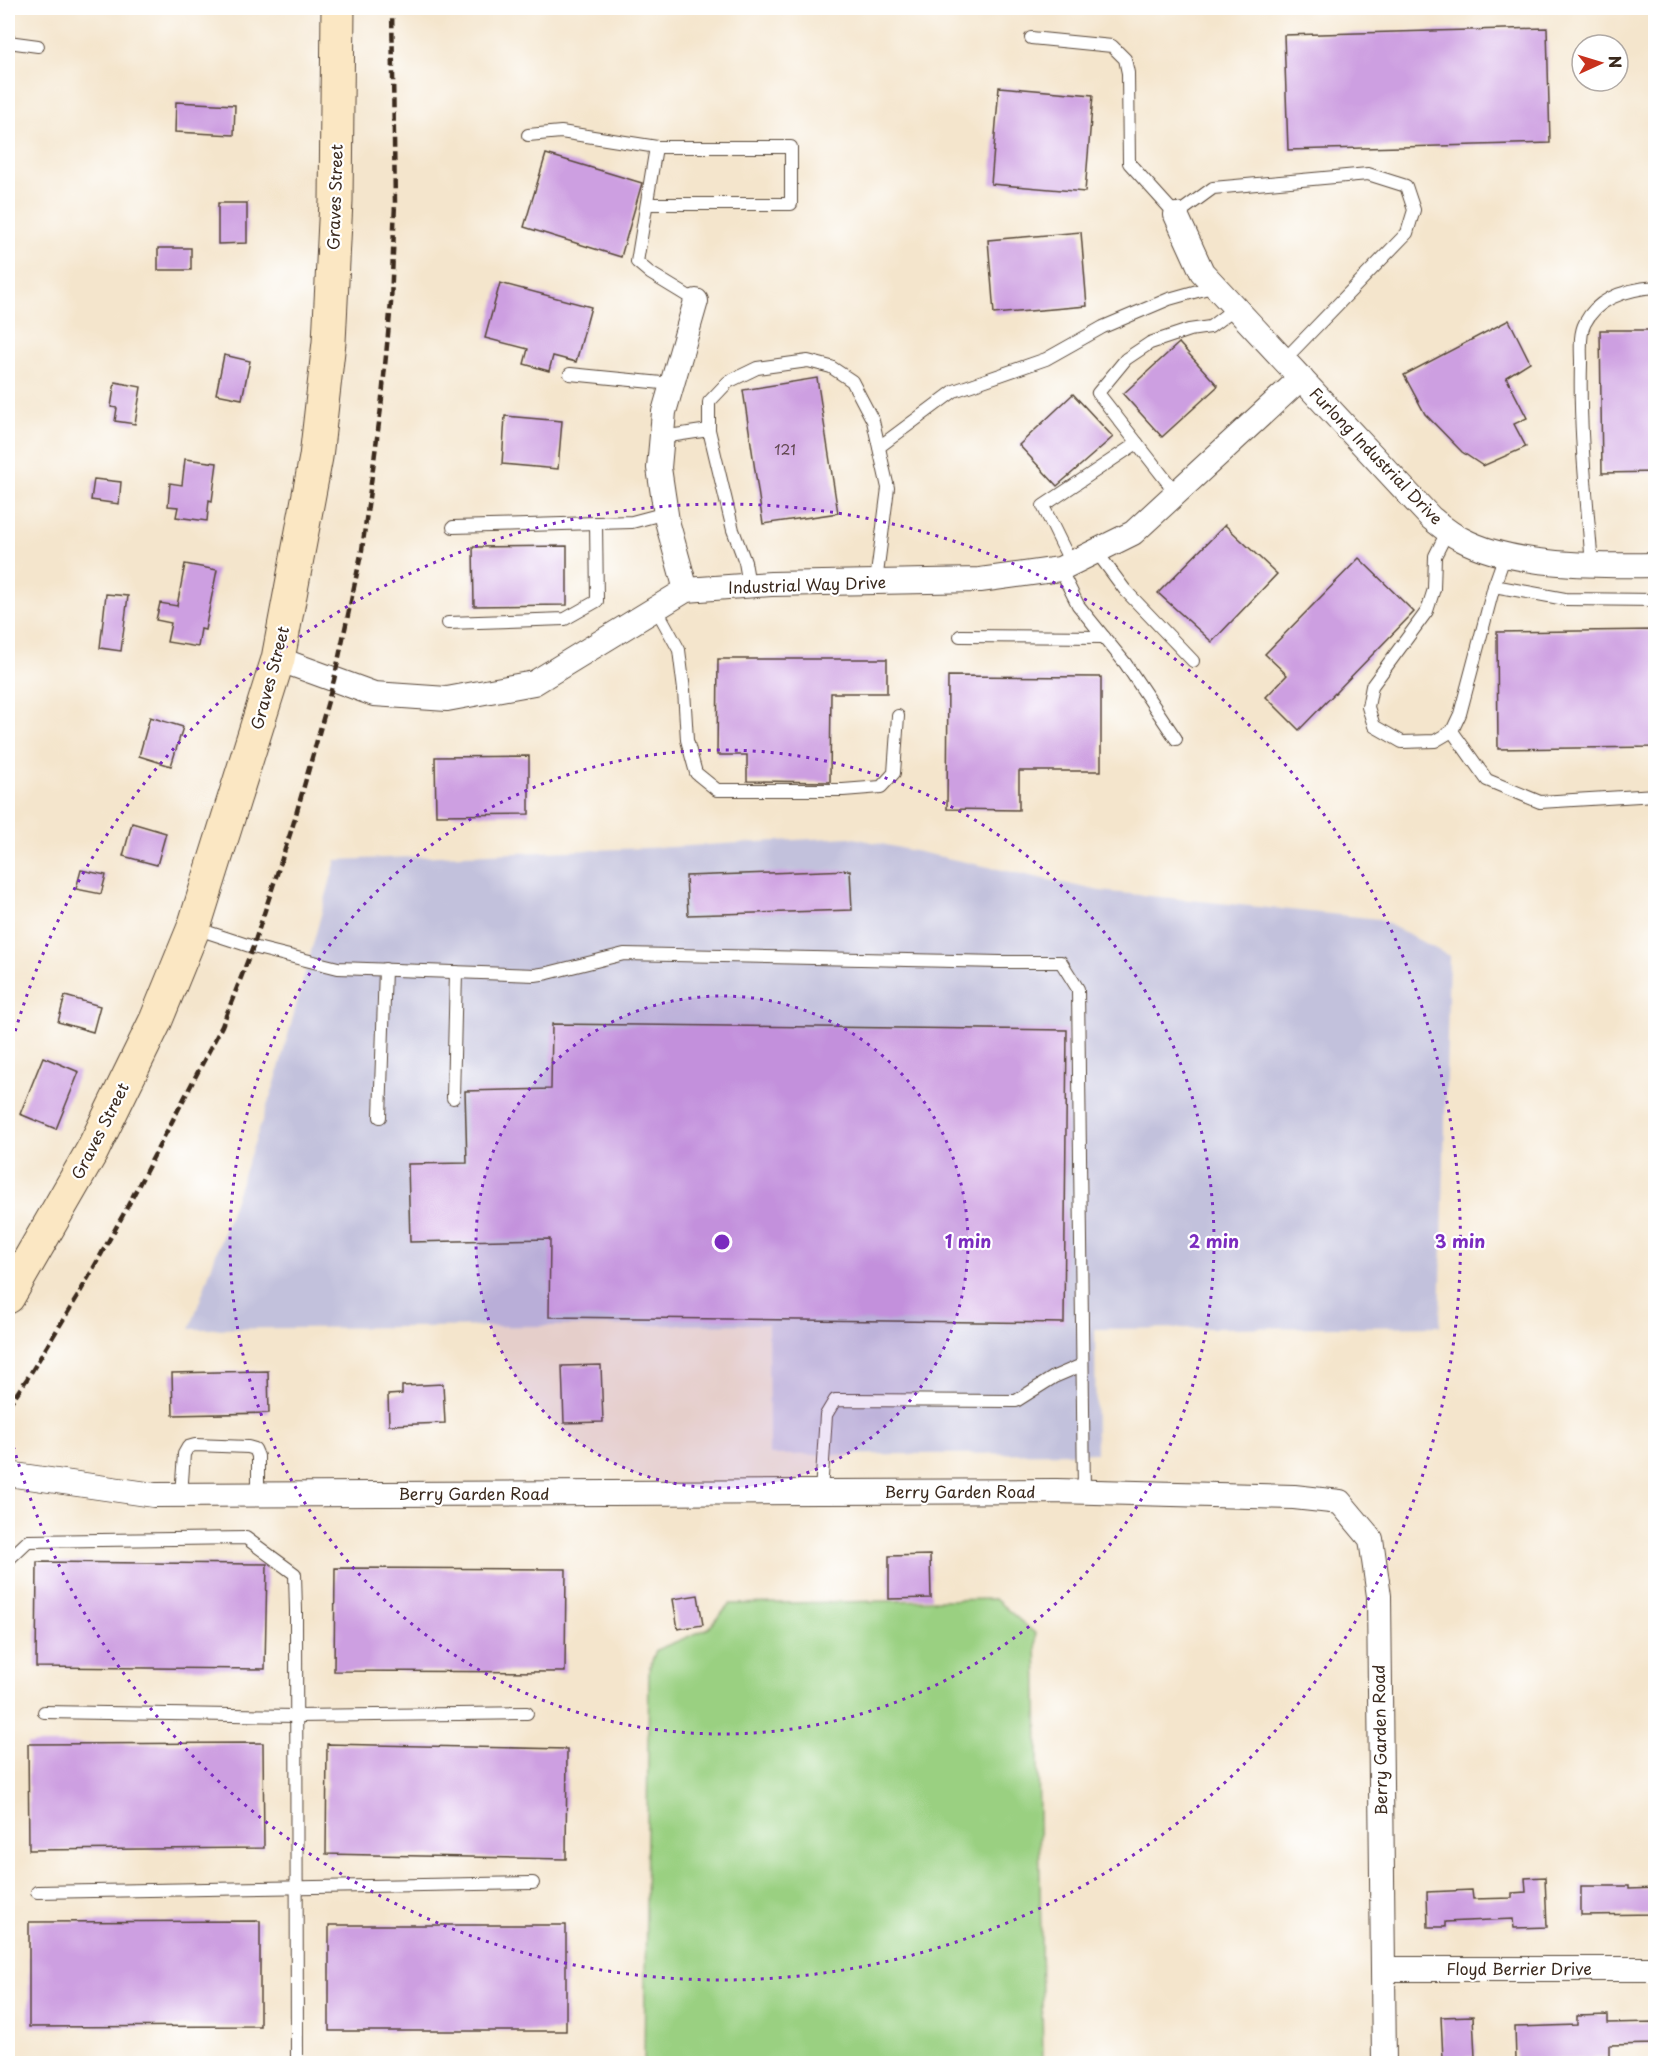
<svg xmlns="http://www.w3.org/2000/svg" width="1663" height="2071" font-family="'Playpen Sans',sans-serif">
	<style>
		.industrial { fill: #c2c1dc }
		.green { fill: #9ad081; stroke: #6a7d50; stroke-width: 1.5 }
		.building { fill: #cd9fe1 }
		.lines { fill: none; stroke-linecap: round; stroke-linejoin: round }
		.lane-casing { stroke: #574638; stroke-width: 14 }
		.street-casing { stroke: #574638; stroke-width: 26 }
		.secondary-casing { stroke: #574638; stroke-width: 35 }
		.lane { stroke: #fff; stroke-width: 12 }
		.street { stroke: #fff; stroke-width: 24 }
		.secondary { stroke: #fbe7c3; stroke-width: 33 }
		.rail { stroke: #3b2a1e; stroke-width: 4.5; stroke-dasharray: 9 4.5; stroke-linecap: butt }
		.ring { fill: none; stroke: #7b2cbf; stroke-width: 3; stroke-dasharray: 3 6 }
		.labels { text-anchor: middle; stroke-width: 4.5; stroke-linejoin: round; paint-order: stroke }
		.number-label { font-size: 14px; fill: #60474f }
		.street-label { font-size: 16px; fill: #3b2a1e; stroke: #fff }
		.centre { fill: #7b2cbf; stroke: #fff; stroke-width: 3 }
		.ring-label { font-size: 18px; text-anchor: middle; font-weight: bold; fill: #7b2cbf; stroke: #fff; stroke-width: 4.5; stroke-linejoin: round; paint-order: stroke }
	</style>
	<rect width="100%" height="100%" fill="#fff"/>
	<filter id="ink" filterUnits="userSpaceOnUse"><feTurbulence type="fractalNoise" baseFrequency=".0167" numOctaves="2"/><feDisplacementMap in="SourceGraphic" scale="12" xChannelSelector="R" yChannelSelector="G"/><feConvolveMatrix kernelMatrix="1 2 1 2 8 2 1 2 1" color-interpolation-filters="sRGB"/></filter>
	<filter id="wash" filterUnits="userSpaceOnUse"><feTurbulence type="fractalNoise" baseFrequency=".008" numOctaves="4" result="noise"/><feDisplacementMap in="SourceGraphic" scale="24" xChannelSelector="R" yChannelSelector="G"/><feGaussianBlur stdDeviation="1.35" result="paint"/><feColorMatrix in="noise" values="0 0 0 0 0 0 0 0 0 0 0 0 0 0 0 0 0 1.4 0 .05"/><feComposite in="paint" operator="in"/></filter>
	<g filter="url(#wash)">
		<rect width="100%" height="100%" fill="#f4e5cc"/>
		<path class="industrial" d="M849,837L1100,891L1379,919L1449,956L1440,1326L1095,1329L1096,1453L769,1455L768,1324L190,1329L275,1083L336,860L671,847Z"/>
		<path class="green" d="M995,1599L1036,1634L1043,2063H644L649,1669L656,1650L709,1628L730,1604Z"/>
		<g id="blocks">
			<g class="building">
				<path d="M1547,28L1550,143L1288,150L1284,35Z"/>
				<path d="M999,87L1093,95L1085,192L991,184Z"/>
				<path d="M176,102L235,105L234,135L175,132Z"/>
				<path d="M546,154L642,183L621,257L524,227Z"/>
				<path d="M218,203H247V243L218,244Z"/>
				<path d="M1081,232L1087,306L994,314L988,240Z"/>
				<rect x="158" y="248" width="33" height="22"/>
				<path d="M500,283L591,307L576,362L553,356L549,371L524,364L528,349L485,338Z"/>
				<path d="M1509,320L1530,362L1506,377L1527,418L1514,424L1526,447L1483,466L1462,452L1425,414L1404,375Z"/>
				<path d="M1600,330H1656V472L1602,473Z"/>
				<path d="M1179,343L1218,386L1162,437L1123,394Z"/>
				<path d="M224,355L250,361L242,399L216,394Z"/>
				<path d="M817,378L838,513L763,524L743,390Z"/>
				<path d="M115,382L141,387L135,424L115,421L117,408L111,407Z"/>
				<path d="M1073,394L1113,437L1057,486L1019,445Z"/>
				<path d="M505,416L562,421L558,469L502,464Z"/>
				<path d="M185,459L217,463L212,501L209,500L207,521L176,517L178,507L168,506L170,483L182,485Z"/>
				<path d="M94,479L121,482L119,504L91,500Z"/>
				<path d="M1225,525L1277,574L1212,642L1158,593Z"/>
				<path d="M567,546V605L474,606L473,547Z"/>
				<path d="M1359,558L1414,612L1299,730L1266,697L1287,675L1265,654Z"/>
				<path d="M185,564L217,570L205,630L201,629L198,647L167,642L171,623L156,620L160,603L177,606Z"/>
				<path d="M106,594L128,596L121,651L100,648Z"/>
				<path d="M1656,630V747L1498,749L1497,632Z"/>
				<path d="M718,659H887V693H831L830,782L747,781V755H717Z"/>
				<path d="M948,676L1101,677V771H1019V810L947,809Z"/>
				<path d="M150,717L183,727L171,766L139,756Z"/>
				<path d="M529,756V814L436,815L435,757Z"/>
				<path d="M132,823L166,833L157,865L123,856Z"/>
				<path d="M81,870L106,875L101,894L76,889Z"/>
				<path d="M850,870L852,910L688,915L686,876Z"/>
				<path d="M65,996L100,1006L93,1032L58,1022Z"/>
				<path d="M552,1024L1067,1030L1064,1323L549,1317L550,1239L410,1242L408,1164L467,1163L465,1091L551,1089Z"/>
				<path d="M43,1057L79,1072L56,1129L20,1114Z"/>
				<path d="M601,1365L603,1422L564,1423L562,1366Z"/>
				<path d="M268,1371L269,1413L173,1415L172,1373Z"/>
				<path d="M443,1384L445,1423L389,1425L388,1395L402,1394V1386Z"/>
				<path d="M930,1555L931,1598L889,1599V1556Z"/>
				<path d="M37,1562L267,1564L265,1669L36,1667Z"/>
				<path d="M335,1568L566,1569L565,1672L334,1671Z"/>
				<path d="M698,1595L703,1625L678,1629L673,1599Z"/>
				<path d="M263,1743L264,1848L29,1850L28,1744Z"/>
				<path d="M327,1744L567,1749L566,1859L326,1854Z"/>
				<path d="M1545,1877L1547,1927L1514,1928L1513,1919L1445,1922V1927H1428L1427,1892L1472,1890L1473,1899L1512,1898V1893L1526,1892L1525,1878Z"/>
				<path d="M1581,1886H1629V1889L1656,1888V1914L1581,1915Z"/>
				<path d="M260,1921V2026L29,2027V1922Z"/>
				<rect x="329" y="1925" width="237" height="106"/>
				<path d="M1608,2015V2023L1656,2022V2044L1610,2045V2057L1516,2060L1515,2027L1577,2025V2016Z"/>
				<path d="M1473,2016L1475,2057L1443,2059L1441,2017Z"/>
			</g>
		</g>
	</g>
	<g filter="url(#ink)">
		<use href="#blocks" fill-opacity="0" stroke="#574638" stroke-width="1.5"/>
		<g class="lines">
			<defs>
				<g id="lane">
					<path d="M1031,38L1112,46L1125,59L1128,73L1129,163L1176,215L1213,188L1368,174L1406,186L1414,210L1407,233L1284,360"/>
					<path d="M8,42L38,46"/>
					<path d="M528,135L561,132L657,147"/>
					<path d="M647,204H791V147H656L637,262L650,273L696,301"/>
					<path d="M570,374L672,384"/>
					<path d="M709,430V402L728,382L757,368L808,361L831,367L852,381L873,421L888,488L876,582"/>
					<path d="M662,437L709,430L733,530L745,562L749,585"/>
					<path d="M879,447L954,391L1046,359L1103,327L1169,299L1215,286"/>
					<path d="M1176,493L1098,393L1126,359L1150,343L1189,330L1210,327L1235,308"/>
					<path d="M453,527L632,522L666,513"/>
					<path d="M1448,530L1435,556L1434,589L1427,611L1372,686L1368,707L1374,726L1402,742L1435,741L1452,731L1460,714L1494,586"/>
					<path d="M1096,551L1125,590L1193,661"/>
					<path d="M1505,555L1494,586L1565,599L1656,600"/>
					<path d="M1071,563L1043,506L1137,443"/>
					<path d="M1592,566C1587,499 1579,431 1581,363C1581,351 1579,334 1585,323C1598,297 1629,289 1656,287"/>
					<path d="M1060,569L1078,605L1125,663L1176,739"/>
					<path d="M656,608L679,650L684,690L687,740L696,773L717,790H843L881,787L894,773L898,716"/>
					<path d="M448,623L565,619L597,601L596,523"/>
					<path d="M960,636L1104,637"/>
					<path d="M1452,731L1487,780L1540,802L1656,795"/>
					<path d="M195,928L253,947L338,968L535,975L548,973L624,954L1001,962H1061L1078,989L1084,1492"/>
					<path d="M453,1098L456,972"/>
					<path d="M380,1117L385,969"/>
					<path d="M821,1492L826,1415L835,1400L1016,1401L1054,1377L1082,1365"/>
					<path d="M181,1495L184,1454L188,1447L195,1445L248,1447L255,1449L258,1456V1495"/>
					<path d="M8,1560L28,1541L246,1538L295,1574L296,1611L297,2064"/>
					<path d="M44,1712L296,1716L527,1713"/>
					<path d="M37,1892L533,1883"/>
				</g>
				<g id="street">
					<path d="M1176,215L1202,272L1431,518C1440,525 1450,534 1461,539C1513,567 1598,566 1656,565"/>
					<path d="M686,590L667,521L659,468L664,412L696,301"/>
					<path d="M278,659L374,694L447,699L534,683L686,590L771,584L980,580L1060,569L1133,533L1301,378"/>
					<path d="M8,1474L154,1495L1056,1491L1294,1497L1340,1502L1371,1539L1379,1596L1384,2064"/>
					<path d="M1383,1969H1656"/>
				</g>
				<path id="secondary" d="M8,1297L92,1151L156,1020L194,927L278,659L316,457L329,342L336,201L338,8"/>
			</defs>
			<use href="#lane" class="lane-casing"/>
			<use href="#street" class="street-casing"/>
			<use href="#secondary" class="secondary-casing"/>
			<use href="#lane" class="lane"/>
			<use href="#street" class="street"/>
			<use href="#secondary" class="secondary"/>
			<path class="rail" d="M8,1406L27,1379L79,1294L123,1215L222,1026L253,947L293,825L334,680L362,550L381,408L391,303L395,203L392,8"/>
		</g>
	</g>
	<circle cx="722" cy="1242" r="246" fill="#7b2cbf" fill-opacity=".12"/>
	<g class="ring">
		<circle cx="722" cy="1242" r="246"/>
		<circle cx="722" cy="1242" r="492"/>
		<path d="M8 1057A738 738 0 1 1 8 1427"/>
	</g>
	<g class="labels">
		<g class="number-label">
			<text x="785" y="455">121</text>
		</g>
		<g class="street-label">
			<text transform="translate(335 197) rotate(-88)" y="6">Graves Street</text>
			<text transform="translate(1376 456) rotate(46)" y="6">Furlong Industrial Drive</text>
			<text transform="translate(807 585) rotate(-2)" y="6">Industrial Way Drive</text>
			<text transform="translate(270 678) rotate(-75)" y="6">Graves Street</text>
			<text transform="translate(100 1131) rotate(-63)" y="6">Graves Street</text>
			<text x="960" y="1498">Berry Garden Road</text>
			<text x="474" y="1500">Berry Garden Road</text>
			<text transform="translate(1380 1740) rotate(-91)" y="6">Berry Garden Road</text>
			<text x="1519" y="1975">Floyd Berrier Drive</text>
		</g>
	</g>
	<circle cx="722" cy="1242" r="9" class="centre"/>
	<g class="ring-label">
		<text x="968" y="1248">1 min</text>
		<text x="1214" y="1248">2 min</text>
		<text x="1460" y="1248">3 min</text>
	</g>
	<rect width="1663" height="2071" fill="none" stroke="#fff" stroke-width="30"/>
	<g transform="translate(1600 63) rotate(86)"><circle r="28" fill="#ffffff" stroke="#b1aaa5" stroke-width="1.5"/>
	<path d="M0-4.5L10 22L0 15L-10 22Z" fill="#c8321e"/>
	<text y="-9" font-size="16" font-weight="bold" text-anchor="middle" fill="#3b2a1e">N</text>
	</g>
</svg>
